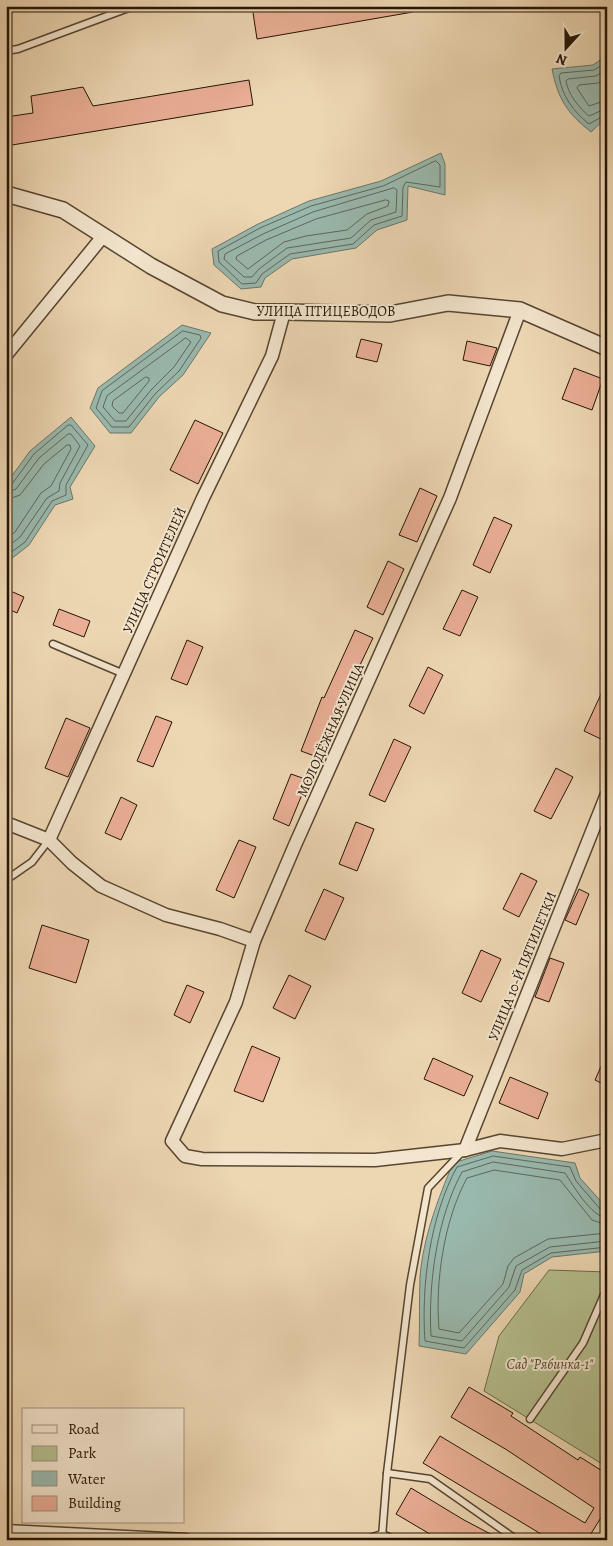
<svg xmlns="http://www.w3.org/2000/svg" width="613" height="1546" font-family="Alegreya,serif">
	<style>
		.green { fill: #b5bf8f; stroke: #6d6a4a }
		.water { fill: #99b9ae; stroke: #6b776a }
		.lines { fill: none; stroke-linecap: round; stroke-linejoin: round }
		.shore { stroke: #5f665a; stroke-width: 1 }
		.building { fill: #eaaf96; stroke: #251405 }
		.service-casing { stroke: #574530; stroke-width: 9 }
		.minor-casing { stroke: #574530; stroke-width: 15 }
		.tertiary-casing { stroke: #574530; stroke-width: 18 }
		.service { stroke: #f3e5ce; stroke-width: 6 }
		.minor { stroke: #f3e5ce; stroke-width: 12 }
		.tertiary { stroke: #f3e5ce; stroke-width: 15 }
		.labels { text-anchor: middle; stroke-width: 4; stroke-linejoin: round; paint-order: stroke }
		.street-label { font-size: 14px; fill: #251405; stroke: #f3e5ce }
		.park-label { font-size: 14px; font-style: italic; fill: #50472e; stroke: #f3e5ce }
	</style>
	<rect width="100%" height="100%" fill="#edd7b3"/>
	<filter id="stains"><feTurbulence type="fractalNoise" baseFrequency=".004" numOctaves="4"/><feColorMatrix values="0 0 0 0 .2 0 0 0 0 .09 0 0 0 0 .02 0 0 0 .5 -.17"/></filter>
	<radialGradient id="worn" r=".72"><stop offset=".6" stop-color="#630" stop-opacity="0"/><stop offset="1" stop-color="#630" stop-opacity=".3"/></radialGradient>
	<path class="green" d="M549,1270L607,1272V1467L484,1391L499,1336Z"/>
	<g class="water">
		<path d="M607,55V117L591,132C567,113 558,99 552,69L593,65Z"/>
		<path d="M441,153L445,164V195L408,186L407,220L377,230L356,248L292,259L265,278L261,287L241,289L214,265L212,249L258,224L309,201L381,181Z"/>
		<path d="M182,325L211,333L183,375L159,397L131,433H110L90,408L98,388Z"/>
		<path d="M71,417L95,446L70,487L73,499L55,505L29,545L6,563V484L30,451Z"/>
		<path d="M492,1151L575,1163L580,1178L607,1208V1251L552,1257L524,1274L520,1292L466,1354L419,1346C420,1323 419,1300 420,1277C423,1238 438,1199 453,1163Z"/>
	</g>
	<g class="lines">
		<g class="shore">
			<path d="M607,62L594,70L561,73L559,76C562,96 573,111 589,124L607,114"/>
			<path d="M607,69L596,76L568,79L566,81C568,94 579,108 589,116L607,108"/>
			<path d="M607,79L598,83L579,85L577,88L589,106L607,100"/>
			<path d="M436,161L440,165V187L406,182L403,187L402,216L374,225L353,244L290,254L262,274L256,283L242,284L219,262L218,251L260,228L311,206L383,186Z"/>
			<path d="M394,188L397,190L396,212L371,220L351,238L287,248L259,269L252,277H244L224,259L225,254L263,234L313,212Z"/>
			<path d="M386,200L389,201L388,206L367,214L347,230L306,236L284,242L248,269L236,259L237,256L266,240L316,219Z"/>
			<path d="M183,331L200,335L201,338L179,371L155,394L129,427H112L96,408L102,391Z"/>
			<path d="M186,338L191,342L174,367L151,390L126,421H115L103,407L107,396Z"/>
			<path d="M146,377L149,378V381L123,413H119L112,406L113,401Z"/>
			<path d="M6,486L12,484L34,454L68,425H71L88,445L66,485V495L52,501L25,542L6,556"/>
			<path d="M6,493L16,489L39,458L68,434H71L80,446L60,483L59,491L47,498L20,537L6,548"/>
			<path d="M6,500L20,495L44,464L67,445H70L71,449L51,486L41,493L15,532L6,539"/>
			<path d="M607,1211L601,1210L576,1181L570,1167L493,1156L457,1167C430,1216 421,1286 425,1341L464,1348L515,1290L522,1270L551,1253L607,1247"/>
			<path d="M607,1218C591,1217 573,1185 565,1173L493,1162L462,1172C437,1218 428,1284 431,1336L462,1341L509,1287L516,1266L550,1247L607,1241"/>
			<path d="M607,1225L592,1220L560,1180L494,1170L467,1178C444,1220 435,1282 439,1329L459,1333L503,1284L508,1266L514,1258L548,1239L607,1233"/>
		</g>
	</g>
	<g class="building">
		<path d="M252,6H413V12L257,39Z"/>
		<path d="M249,80L253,105L6,146V117L33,113L31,96L83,87L93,106Z"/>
		<path d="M361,339L382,344L377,362L356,357Z"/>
		<path d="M467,341L497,348L490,366L463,360Z"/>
		<path d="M574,368L603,379L592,410L562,399Z"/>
		<path d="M195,420L223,433L198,484L170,470Z"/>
		<path d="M420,488L437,496L417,542L399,535Z"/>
		<path d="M494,517L512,525L490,573L473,565Z"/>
		<path d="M388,561L404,569L383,615L367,607Z"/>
		<path d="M6,589L24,597L17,613L6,608Z"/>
		<path d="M462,590L478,597L460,636L443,629Z"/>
		<path d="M59,609L90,621L84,637L53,625Z"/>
		<path d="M355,630L373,638L347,692L320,758L301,751L322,697L324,698Z"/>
		<path d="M187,640L203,647L187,685L171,679Z"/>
		<path d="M428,667L443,675L424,714L409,706Z"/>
		<path d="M607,681V731L603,740L584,731Z"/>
		<path d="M156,716L172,722L153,767L137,761Z"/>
		<path d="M66,718L90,728L68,777L45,768Z"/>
		<path d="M394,739L411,747L385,802L369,795Z"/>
		<path d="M556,768L573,777L551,819L534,811Z"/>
		<path d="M291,774L308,780L289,826L273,819Z"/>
		<path d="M121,797L137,805L121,840L105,833Z"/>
		<path d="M356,822L374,829L357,871L339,864Z"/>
		<path d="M239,840L256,847L234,898L216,890Z"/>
		<path d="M521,873L537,881L519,917L503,909Z"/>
		<path d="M324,889L344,898L325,940L305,931Z"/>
		<path d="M579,889L589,894L576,925L565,920Z"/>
		<path d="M42,925L89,940L76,983L29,968Z"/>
		<path d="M481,950L501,959L481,1002L462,993Z"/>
		<path d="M550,958L564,963L549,1002L535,997Z"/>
		<path d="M289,975L311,986L295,1019L273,1008Z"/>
		<path d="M187,985L204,992L190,1023L174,1015Z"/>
		<path d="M252,1046L280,1058L263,1102L234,1091Z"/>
		<path d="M607,1053V1086L595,1080Z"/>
		<path d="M433,1058L473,1076L464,1096L424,1079Z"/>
		<path d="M510,1077L548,1093L538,1119L499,1103Z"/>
		<path d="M469,1387L513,1413L511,1416L578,1460L580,1457L607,1474V1508L587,1540H551L423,1463L440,1436L585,1523L594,1508L507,1450L451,1417Z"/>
		<path d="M411,1488L464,1520L502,1540H440L396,1514Z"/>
	</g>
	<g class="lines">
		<defs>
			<g id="service">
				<path d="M6,51L18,49L134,6"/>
				<path d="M53,644L124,674"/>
				<path d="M6,880L32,862L49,840"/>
				<path d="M530,1419L583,1343L607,1288"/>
				<path d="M387,1473L430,1479L517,1540"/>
				<path d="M382,1537L387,1473L410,1285L428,1188L462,1152"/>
			</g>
			<g id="minor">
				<path d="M520,310L450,498L295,845L254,941L236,1002L172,1141L185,1156L202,1159L375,1160L465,1150L500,1141L562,1149L607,1140"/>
				<path d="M6,355L104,235"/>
				<path d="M6,823L49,840L72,863L101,886L166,915L220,929L254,941"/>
				<path d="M49,840L203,498L272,356L284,312"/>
				<path d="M465,1150L607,794"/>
				<path d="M6,1531L186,1540"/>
				<path d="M373,1540L382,1537L388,1540"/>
			</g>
			<path id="tertiary" d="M6,194L63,210L151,266L222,304L255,312H284L390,314L448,303L520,310L607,348"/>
		</defs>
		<use href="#service" class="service-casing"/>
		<use href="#minor" class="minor-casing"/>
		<use href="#tertiary" class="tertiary-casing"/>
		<use href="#service" class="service"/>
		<use href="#minor" class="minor"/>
		<use href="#tertiary" class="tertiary"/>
	</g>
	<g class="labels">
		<g class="street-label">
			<text x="326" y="316">УЛИЦА ПТИЦЕВОДОВ</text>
			<text transform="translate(154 570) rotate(-66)" y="5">УЛИЦА СТРОИТЕЛЕЙ</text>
			<text transform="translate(330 730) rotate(-66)" y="5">МОЛОДЁЖНАЯ УЛИЦА</text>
			<text transform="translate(522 966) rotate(-68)" y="5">УЛИЦА 10-Й ПЯТИЛЕТКИ</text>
		</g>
		<g class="park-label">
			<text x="550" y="1369">Сад "Рябинка-1"</text>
		</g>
	</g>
	<rect width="613" height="1546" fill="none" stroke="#edd7b3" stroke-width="25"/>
	<rect x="8" y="8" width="598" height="1531" fill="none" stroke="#251405" stroke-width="2.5"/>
	<rect x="12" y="12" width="588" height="1521" fill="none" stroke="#251405"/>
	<rect x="22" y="1408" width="162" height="115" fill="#f3e5ce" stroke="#a1917e"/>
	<rect x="32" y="1425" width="25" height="8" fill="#f3e5ce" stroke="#a1917e"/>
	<text x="68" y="1434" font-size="15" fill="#251405">Road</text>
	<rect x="32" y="1446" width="25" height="15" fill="#b5bf8f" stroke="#a1917e"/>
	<text x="68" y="1458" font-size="15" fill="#251405">Park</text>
	<rect x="32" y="1471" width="25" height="15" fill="#99b9ae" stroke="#a1917e"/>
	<text x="68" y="1484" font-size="15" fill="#251405">Water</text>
	<rect x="32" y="1496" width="25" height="15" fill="#eaaf96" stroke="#a1917e"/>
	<text x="68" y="1508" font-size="15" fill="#251405">Building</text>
	<g transform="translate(566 48) rotate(201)" stroke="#f3e5ce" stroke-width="4" paint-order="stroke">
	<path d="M0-4L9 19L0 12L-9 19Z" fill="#251405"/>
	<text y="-8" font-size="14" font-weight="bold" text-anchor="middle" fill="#251405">N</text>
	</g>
	<rect width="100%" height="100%" filter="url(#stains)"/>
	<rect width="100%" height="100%" fill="url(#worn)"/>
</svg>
